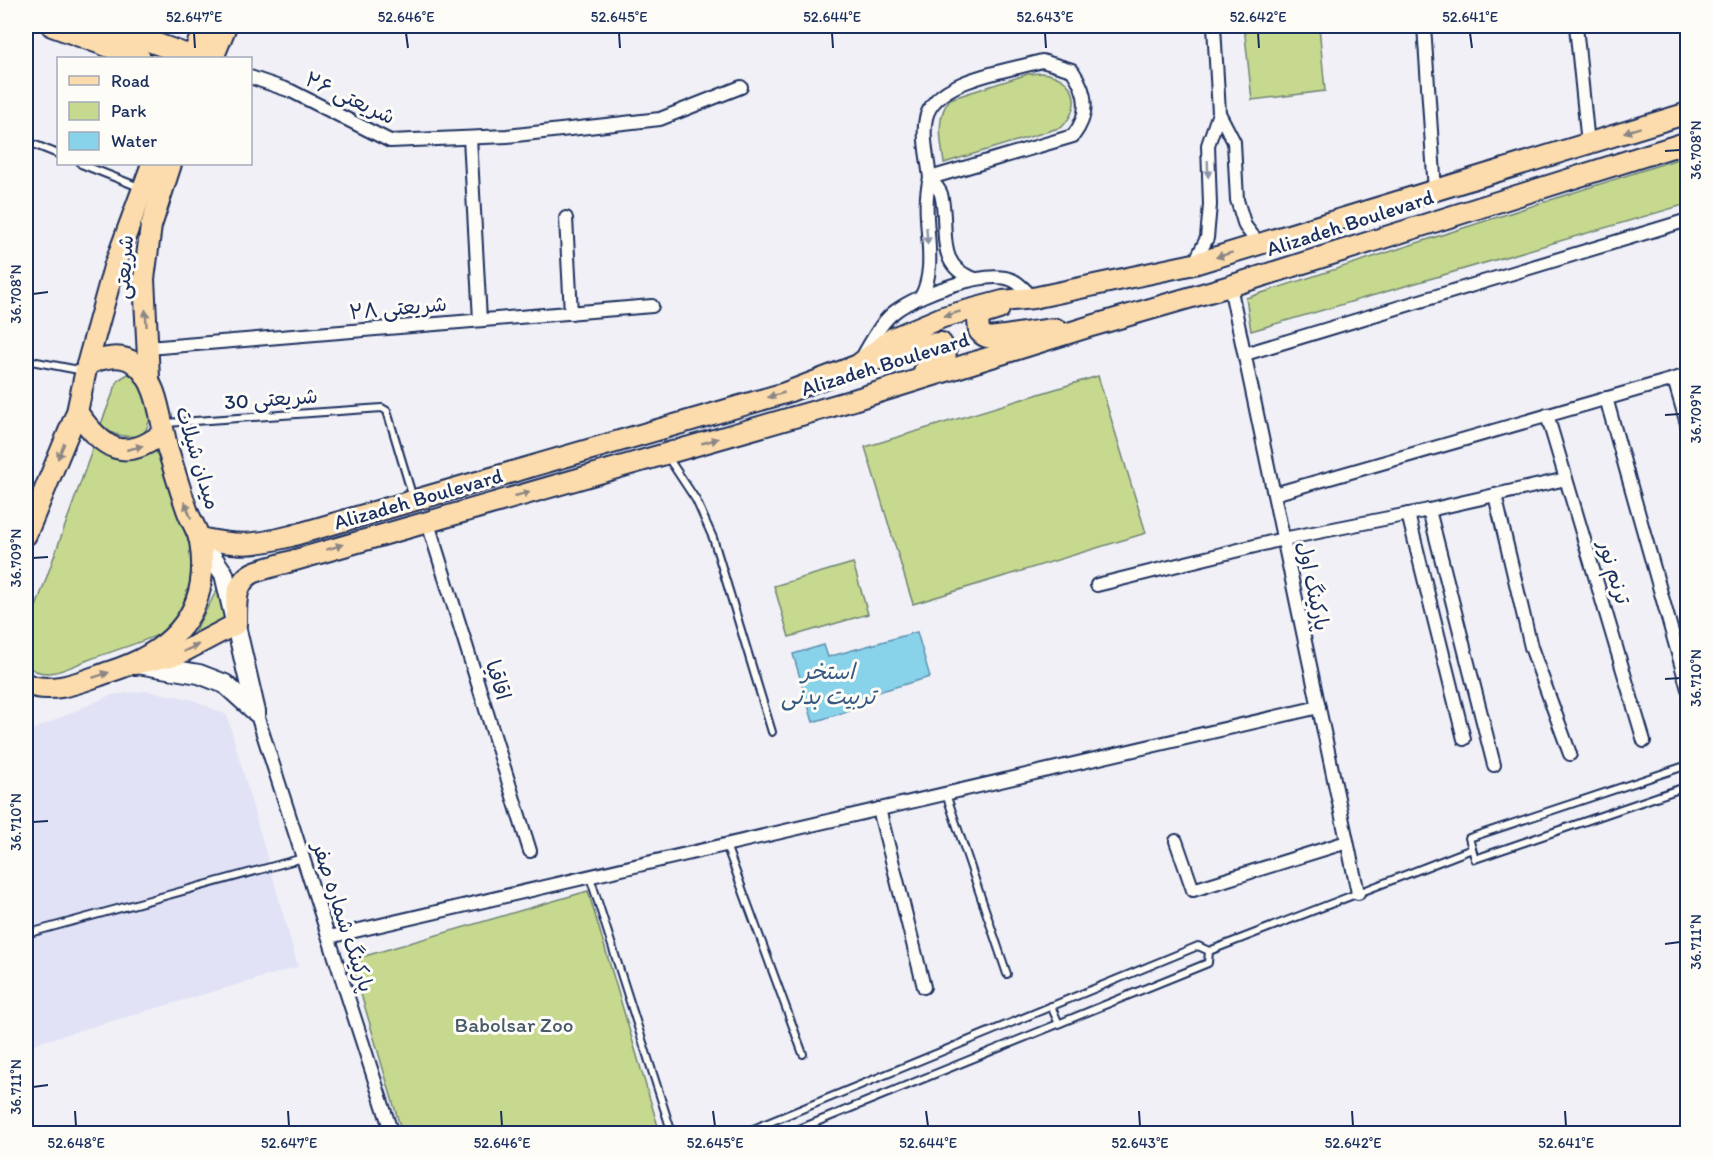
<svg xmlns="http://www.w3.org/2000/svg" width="1713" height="1159" font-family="Itim,'Playpen Sans Arabic',sans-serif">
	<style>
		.built { fill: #e1e2f5 }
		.green { fill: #c6d98e; stroke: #708476; stroke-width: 1.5 }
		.water { fill: #89d3ea; stroke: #5d91b2; stroke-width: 1.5 }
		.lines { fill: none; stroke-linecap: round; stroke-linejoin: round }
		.service-casing { stroke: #1b2f5e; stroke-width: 10 }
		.minor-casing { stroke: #1b2f5e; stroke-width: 16 }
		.secondary-casing { stroke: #1b2f5e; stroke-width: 22 }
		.primary-casing { stroke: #1b2f5e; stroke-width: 24 }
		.service { stroke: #fdfcf7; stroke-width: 6 }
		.minor { stroke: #fdfcf7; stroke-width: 12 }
		.secondary { stroke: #fdfcf7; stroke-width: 18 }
		.primary { stroke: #fcdcac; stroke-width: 20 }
		.oneway { fill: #8c8685 }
		.oneway2 { fill: #8c96aa }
		.ticks { fill: none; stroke: #1b2f5e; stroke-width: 2 }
		.labels { text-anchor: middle; stroke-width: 6; stroke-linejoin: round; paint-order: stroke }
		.street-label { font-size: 21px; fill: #1b2f5e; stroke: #fdfcf7 }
		.park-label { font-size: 21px; fill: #465a6a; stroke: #fdfcf7 }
		.water-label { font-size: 22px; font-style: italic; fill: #365881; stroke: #fdfcf7 }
		.neatline { fill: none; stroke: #1b2f5e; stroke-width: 2 }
		.ticks-label { font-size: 15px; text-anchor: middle; fill: #1b2f5e }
	</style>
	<rect width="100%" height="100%" fill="#f0f0f6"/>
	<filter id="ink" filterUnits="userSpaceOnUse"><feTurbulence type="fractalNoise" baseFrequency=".0167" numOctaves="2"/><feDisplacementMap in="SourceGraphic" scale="12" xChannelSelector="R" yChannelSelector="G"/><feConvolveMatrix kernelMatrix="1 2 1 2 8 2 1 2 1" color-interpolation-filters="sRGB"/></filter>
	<g filter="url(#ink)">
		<path class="built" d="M147,691L191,699L227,715L298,967L26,1046V733L111,695Z"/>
		<g class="green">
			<path d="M1244,26H1319L1325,91L1252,100Z"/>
			<path d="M1041,73C1074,76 1085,103 1062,127L944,163C941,142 935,117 950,99L1028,74Z"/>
			<path d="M1687,156V204L1251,331L1246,298Z"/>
			<path d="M128,374C150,384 158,419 141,436C127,437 110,437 101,424L118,380Z"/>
			<path d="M1098,376L1146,533L913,604L865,447Z"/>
			<path d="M95,442L110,457C130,459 145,457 162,444C177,495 213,566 180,614C177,618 173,626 169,629C158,638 105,653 88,660C67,668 45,682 26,665V635Z"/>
			<path d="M853,563L868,614L789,637L774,586Z"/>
			<path d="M219,586L228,618L223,624L193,635Z"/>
			<path d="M588,891L660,1133H402L351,960Z"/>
		</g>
		<path class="water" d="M917,632L930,677L847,701L849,711L813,722L793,654L824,645L828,657Z"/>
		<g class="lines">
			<defs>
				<g id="service">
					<path d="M33,144L58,154"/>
					<path d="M81,164L139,187"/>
					<path d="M26,360L84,371"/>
					<path d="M166,423L382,408L387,411L413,498"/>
					<path d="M667,456L696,500L713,538L772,732"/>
					<path d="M1688,765L1469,838L1475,859L1688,786"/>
					<path d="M946,794L1007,974"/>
					<path d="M726,845L803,1054"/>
					<path d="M590,877L670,1127"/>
					<path d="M26,934L303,858"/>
					<path d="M1209,951L1472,849"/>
					<path d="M1051,1006L1059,1024"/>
					<path d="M764,1124L768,1134"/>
					<path d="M741,1134L1198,946L1209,951L1208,963L787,1134"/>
				</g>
				<g id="minor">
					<path d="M1214,26L1219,113L1234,142L1237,200L1245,226L1259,244"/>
					<path d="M1424,26L1435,191"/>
					<path d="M1576,26L1588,144"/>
					<path d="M1042,61L1072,70C1088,93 1090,114 1073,136L930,178C928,160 922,136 926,118C935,79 1008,71 1042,61Z"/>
					<path d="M250,77L291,91L390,141L507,136L660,119L741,87"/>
					<path d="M470,138L480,320"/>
					<path d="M930,178C933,183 939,188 941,194C950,228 933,266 975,279"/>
					<path d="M566,218L571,313"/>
					<path d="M1194,264L1207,238L1210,205L1208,145L1219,113"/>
					<path d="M1230,286L1358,893"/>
					<path d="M921,297C940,262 919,218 930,178"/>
					<path d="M148,348L652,306"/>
					<path d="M864,354C873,339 882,320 897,310C919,294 987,269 1012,280C1020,283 1027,292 1033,298"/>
					<path d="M1245,354L1688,220"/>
					<path d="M1674,379L1688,427"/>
					<path d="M1606,398L1688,689"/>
					<path d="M1547,415L1644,741"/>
					<path d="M1274,494L1688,375"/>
					<path d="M1495,495L1531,647L1570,754"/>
					<path d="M1429,510L1494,765"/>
					<path d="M1408,514L1464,739"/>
					<path d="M427,520L530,851"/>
					<path d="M1097,585L1283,539L1429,510L1566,479"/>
					<path d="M256,712L392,1134"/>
					<path d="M879,809L924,987"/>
					<path d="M1176,841L1193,890L1347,842"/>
					<path d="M329,937L1319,707"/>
				</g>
				<g id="secondary">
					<path d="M199,538L224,574L256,712"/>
					<path d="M137,664L199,674L225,684L256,712"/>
				</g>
				<g id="primary">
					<path d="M52,26L140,58"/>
					<path d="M107,26L196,58"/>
					<path d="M192,58L205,26"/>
					<path d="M213,58L226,26"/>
					<path d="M999,309L983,314L978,320L979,331C982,334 983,336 987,337C993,339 1043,329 1056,329"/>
					<path d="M869,362L925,344L941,343C954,359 938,366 924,371"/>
					<path d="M87,365L114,267L152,164"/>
					<path d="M149,377L144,279L151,226L171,164"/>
					<path d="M77,412C103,448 123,464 163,433"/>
					<path d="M26,535L77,412L87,365C101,358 121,353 134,363C159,381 160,422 168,450C175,472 181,494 189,515C193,524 198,532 200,541C212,611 173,652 109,672C82,681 54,695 26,684"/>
					<path d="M199,538C239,546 252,546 291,536L785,393L858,365L893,338L943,317L1003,301L1033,298L1194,264L1688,113"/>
					<path d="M135,664L179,654L236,624C236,602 234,580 257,571L850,401L1088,327L1230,286L1688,142"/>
				</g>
			</defs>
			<use href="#service" class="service-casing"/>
			<use href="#minor" class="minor-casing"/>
			<use href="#secondary" class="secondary-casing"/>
			<use href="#primary" class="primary-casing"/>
			<use href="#service" class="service"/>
			<use href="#minor" class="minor"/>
			<use href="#secondary" class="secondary"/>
			<use href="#primary" class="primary"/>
		</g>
		<defs><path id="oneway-solid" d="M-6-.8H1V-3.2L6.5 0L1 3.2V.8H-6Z" transform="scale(1.5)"/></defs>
		<g class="oneway">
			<use href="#oneway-solid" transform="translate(1632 130) rotate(163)"/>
			<use href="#oneway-solid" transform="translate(1224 255) rotate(163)"/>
			<use href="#oneway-solid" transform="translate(952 314) rotate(163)"/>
			<use href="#oneway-solid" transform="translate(146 318) rotate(-94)"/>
			<use href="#oneway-solid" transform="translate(776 395) rotate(164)"/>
			<use href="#oneway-solid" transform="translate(710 441) rotate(-16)"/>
			<use href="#oneway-solid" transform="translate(135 448) rotate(-13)"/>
			<use href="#oneway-solid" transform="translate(61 451) rotate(113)"/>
			<use href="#oneway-solid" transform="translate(522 494) rotate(-16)"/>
			<use href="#oneway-solid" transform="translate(188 510) rotate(-110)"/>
			<use href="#oneway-solid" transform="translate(335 547) rotate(-17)"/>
			<use href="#oneway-solid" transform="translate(191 648) rotate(-26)"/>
			<use href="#oneway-solid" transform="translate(101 675) rotate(-18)"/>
		</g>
		<g class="oneway2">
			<use href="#oneway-solid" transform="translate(1208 169) rotate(88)"/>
			<use href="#oneway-solid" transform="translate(927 236) rotate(86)"/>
		</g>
	</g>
	<path class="ticks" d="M194,33L195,48M406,33L408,48M619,33L620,48M832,33L833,48M1045,33L1046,48M1258,33L1259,48M1470,33L1472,48M1665,151L1680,150M33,294L48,292M1665,415L1680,414M33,558L48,557M1665,679L1680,678M33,822L48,821M1665,944L1680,942M33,1087L48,1085M75,1111L76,1126M288,1111L289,1126M501,1111L502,1126M713,1111L715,1126M926,1111L928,1126M1139,1111L1140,1126M1352,1111L1353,1126M1565,1111L1566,1126"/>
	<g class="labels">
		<g class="street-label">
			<text transform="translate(350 98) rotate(25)" y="7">شریعتی ۲۶</text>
			<text transform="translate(1350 223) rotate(-18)" y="7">Alizadeh Boulevard</text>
			<text transform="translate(124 267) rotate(-86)" y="7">شریعتی</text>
			<text transform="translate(398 308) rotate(-5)" y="7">شریعتی ۲۸</text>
			<text transform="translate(885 364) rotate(-17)" y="7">Alizadeh Boulevard</text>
			<text transform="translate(271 399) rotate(-4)" y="7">شریعتی 30</text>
			<text transform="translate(198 458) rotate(73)" y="7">میدان شیلات</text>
			<text transform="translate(418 499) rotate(-16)" y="7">Alizadeh Boulevard</text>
			<text transform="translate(1614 572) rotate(73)" y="7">ترنم نور</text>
			<text transform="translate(1313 586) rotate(78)" y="7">پارکینگ اول</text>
			<text transform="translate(498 680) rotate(73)" y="7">اقاقیا</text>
			<text transform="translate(343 917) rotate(72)" y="7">پارکینگ شماره صفر</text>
		</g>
		<g class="park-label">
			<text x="514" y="1032">Babolsar Zoo</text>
		</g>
		<g class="water-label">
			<text x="828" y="679">استخر<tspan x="828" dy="25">تربیت بدنی</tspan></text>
		</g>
	</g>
	<rect width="1713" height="1159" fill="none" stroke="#fdfcf7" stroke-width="66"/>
	<rect x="57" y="57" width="195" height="108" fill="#fdfcf7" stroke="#a3aaba" stroke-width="1.5"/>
	<rect x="69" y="76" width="30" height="9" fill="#fcdcac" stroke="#a3aaba" stroke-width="1.5"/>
	<text x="111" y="87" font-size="18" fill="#1b2f5e">Road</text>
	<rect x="69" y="102" width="30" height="18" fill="#c6d98e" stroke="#a3aaba" stroke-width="1.5"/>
	<text x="111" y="117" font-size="18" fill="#1b2f5e">Park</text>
	<rect x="69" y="132" width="30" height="18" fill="#89d3ea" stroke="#a3aaba" stroke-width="1.5"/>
	<text x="111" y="147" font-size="18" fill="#1b2f5e">Water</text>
	<rect x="33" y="33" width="1647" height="1093" class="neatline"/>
	<g class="ticks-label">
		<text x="194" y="22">52.647°E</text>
		<text x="406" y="22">52.646°E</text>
		<text x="619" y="22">52.645°E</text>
		<text x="832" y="22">52.644°E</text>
		<text x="1045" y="22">52.643°E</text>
		<text x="1258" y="22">52.642°E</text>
		<text x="1470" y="22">52.641°E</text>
		<text transform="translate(1696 150) rotate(-90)" y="5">36.708°N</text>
		<text transform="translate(16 294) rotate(-90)" y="5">36.708°N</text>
		<text transform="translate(1696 414) rotate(-90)" y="5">36.709°N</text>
		<text transform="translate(16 558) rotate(-90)" y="5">36.709°N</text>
		<text transform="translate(1696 678) rotate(-90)" y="5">36.710°N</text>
		<text transform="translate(16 822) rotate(-90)" y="5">36.710°N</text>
		<text transform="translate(1696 942) rotate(-90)" y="5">36.711°N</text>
		<text transform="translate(16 1087) rotate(-90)" y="5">36.711°N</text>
		<text x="76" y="1148">52.648°E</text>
		<text x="289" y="1148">52.647°E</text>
		<text x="502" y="1148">52.646°E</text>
		<text x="715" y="1148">52.645°E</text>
		<text x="928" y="1148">52.644°E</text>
		<text x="1140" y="1148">52.643°E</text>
		<text x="1353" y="1148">52.642°E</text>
		<text x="1566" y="1148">52.641°E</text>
	</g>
</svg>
